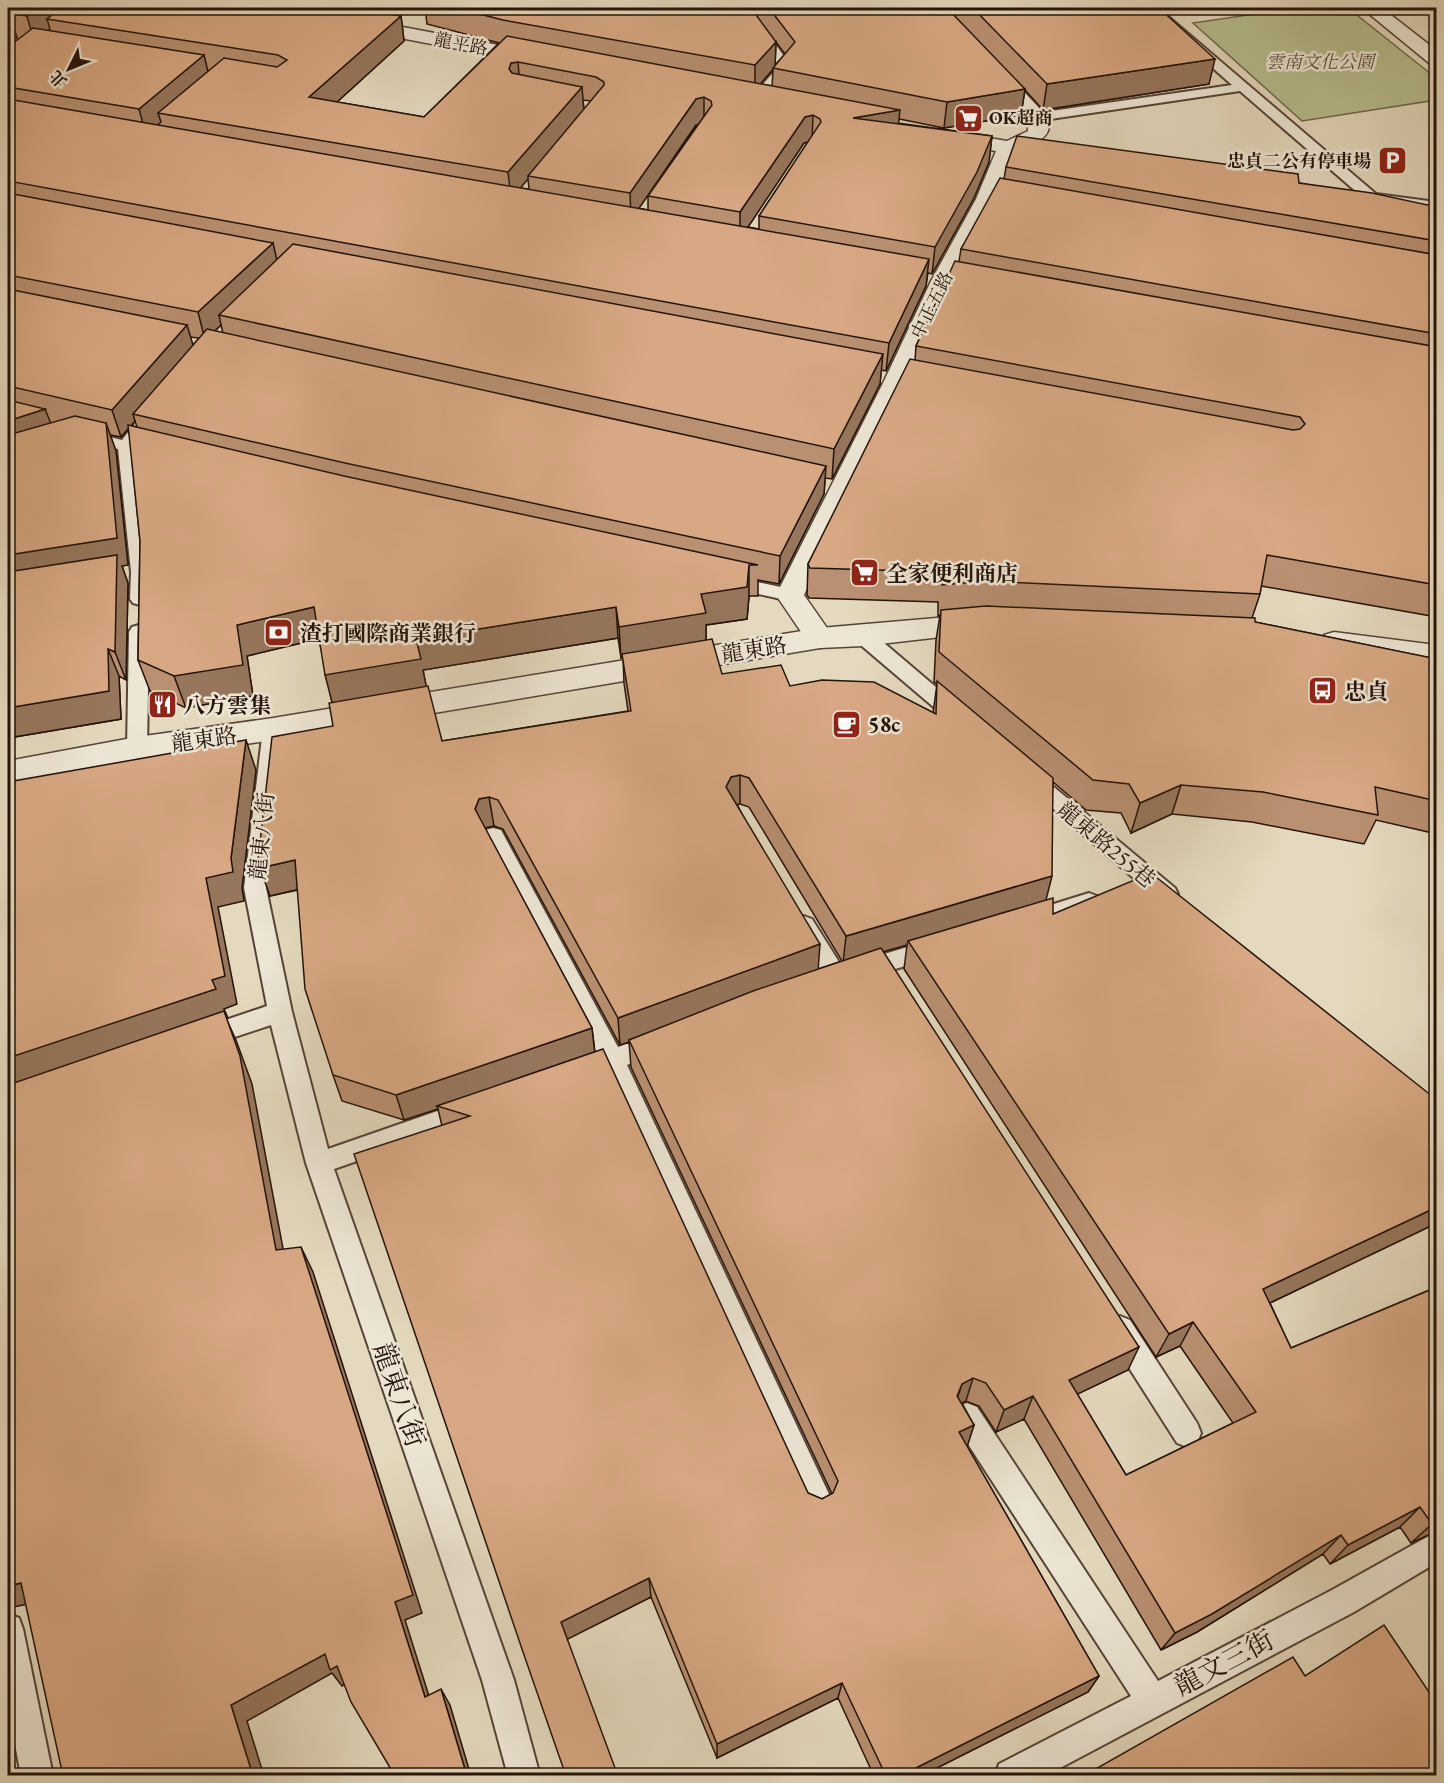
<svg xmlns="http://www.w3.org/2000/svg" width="1444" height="1783" font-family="'EB Garamond','Noto Serif TC',serif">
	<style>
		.green { fill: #b7be8f; stroke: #6e684c; stroke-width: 1.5 }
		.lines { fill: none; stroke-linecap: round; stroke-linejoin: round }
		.service-casing { stroke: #554437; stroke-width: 4 }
		.minor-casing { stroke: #554437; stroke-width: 3 }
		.tertiary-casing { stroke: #554437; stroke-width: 3 }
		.service { fill: #ede6d5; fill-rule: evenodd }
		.minor { fill: #ede6d5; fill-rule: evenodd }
		.tertiary { fill: #ede6d5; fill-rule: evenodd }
		.wall { fill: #b99071; stroke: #25130a; stroke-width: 1.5; fill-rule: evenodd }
		.shaded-wall { fill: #96765c; stroke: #25130a; stroke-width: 1.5 }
		.building { fill: #d7a883; stroke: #25130a; stroke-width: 1.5 }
		.labels { text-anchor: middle; stroke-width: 5; stroke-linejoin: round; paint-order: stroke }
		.far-street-label { font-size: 18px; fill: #25130a; stroke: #ede6d5 }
		.far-park-label { font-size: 18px; font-style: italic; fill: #584f39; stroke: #ede6d5 }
		.far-poi-label { font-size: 18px; font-weight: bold; fill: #25130a; stroke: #ede6d5; text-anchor: start }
		.poi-label { font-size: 22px; font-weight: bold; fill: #25130a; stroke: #ede6d5; text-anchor: start }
		.street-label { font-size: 22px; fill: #25130a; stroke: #ede6d5 }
		.near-street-label { font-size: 27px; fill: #25130a; stroke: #ede6d5 }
	</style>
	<rect width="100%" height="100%" fill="#e4d9be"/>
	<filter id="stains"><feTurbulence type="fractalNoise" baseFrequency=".00333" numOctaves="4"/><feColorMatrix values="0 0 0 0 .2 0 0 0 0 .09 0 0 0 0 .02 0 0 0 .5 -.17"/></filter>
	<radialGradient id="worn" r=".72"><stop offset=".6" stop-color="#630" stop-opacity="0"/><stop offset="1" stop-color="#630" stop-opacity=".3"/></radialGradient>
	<path class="green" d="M1297,8H1348L1436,78V100L1302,121L1193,23Z"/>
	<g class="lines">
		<defs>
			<g id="service">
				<path d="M1145,8H1158L1376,194L1436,202V210L1367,201L1240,91L1037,121L1032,120L1030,117L1032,114L1037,113L1232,85Z"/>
				<path d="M758,25L762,26L792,67L762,102L757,103L750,99L778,67L752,29Z"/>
				<path d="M135,430L141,431L144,435L137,443L167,450L170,454L167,458L161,459L136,453C139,478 157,587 147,603L140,605L133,603L130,599L131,572L118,449L79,440L76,436L79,432L85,431L122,440L129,431Z"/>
				<path d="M729,576L790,589L797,591L800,595L797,599L790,601L722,586L720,582L722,578Z"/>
				<path d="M139,625L146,627L149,632L147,748L144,753L137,756L130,753L127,748L129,632L132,627Z"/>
				<path d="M863,629L870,631L964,711L967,716L964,721L957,723L950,721L856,641L853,636L856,631Z"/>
				<path d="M273,722L280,724L283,729L266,888L292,1012L328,1149L469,1100L478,1103L481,1111L478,1119L334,1169L514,1680L540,1776H508L482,1680L306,1163L271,1025L202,1048L193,1045L190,1038L193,1031L267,1006L244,888L263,729L266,724Z"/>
				<path d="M1030,770L1037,773L1175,888L1178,894L1175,900L1167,903L1159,900L1023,783L1019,778L1023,773Z"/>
				<path d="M493,828L501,830L618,1047L658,1032L667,1035L670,1042L667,1049L627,1065L828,1492L833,1502L828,1512L818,1517L808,1512L606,1073L580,1082L571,1079L568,1072L571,1065L597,1055L482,836L485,830Z"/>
				<path d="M1089,893L1097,896L1100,902L1097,908L1023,931L1015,928L1012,922L1015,916Z"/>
				<path d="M804,916L812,919L844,970L848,977L844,984L836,987L828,984L796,931L793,925L796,919Z"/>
				<path d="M934,939L942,941L946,948L942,955L862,979L854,977L850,970L854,963Z"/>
				<path d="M1120,1316L1130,1320L1197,1423L1201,1433L1197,1443L1187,1447L1177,1443L1110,1338L1106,1329L1110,1320Z"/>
				<path d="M967,1403L977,1407L1158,1681L1332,1590L1436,1532V1563L1354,1612L1045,1776H995L999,1764L1131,1696L957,1427L953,1417L957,1407Z"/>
				<path d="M8,1614L19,1618L23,1629L53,1776H21L8,1707Z"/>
			</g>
			<g id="minor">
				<path d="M925,8H944L1044,113C1055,129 1046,138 1032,145L1062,151L1065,155L1062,159L1055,161L1015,155L998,199L953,281L908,381L804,595L834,638L830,645L820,648L810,645L776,595L884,381L931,281L976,199L996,151L947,143L940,141L937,137L940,133L947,131L1007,141L1028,131L1027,118Z"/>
				<path d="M1362,8H1382L1436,50V65L1429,63Z"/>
				<path d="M360,19L536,52L543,54L546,58L543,62L536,64L353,29L351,25L353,21Z"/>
			</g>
			<g id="tertiary">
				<path d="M983,614L993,617L997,624L993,631L863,646L820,648L273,740L137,759L8,783V761L137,737L273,718L820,628Z"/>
				<path d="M1334,632L1436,645V665L1324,649L1320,642L1324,635Z"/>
			</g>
		</defs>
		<use href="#service" class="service-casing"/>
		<use href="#minor" class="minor-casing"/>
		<use href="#tertiary" class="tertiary-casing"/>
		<use href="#service" class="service"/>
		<use href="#minor" class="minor"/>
		<use href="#tertiary" class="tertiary"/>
	</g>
	<g class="wall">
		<path d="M8,8H1159L1209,84L1043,110L1025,90L1021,115L944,128L899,119L898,123L992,136L989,162L974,198L932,274L928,273L926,286L886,371L881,370L880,384L832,479L825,478L824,494L779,584L758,580V596H749L747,619L706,625V640L722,674L790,686L933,713L937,684L934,682L936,640L940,615L938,616V602L809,598L807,595L808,564L915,360L916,346L959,261L961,249L1004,179L1006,167L1299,183L1437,207V617L1261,586L1260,594L1252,618L1255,622L1437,659V834L1376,820L1364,844L1252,822L1172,814L1131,833L1121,813L1086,810L1053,782L1046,900L1053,914L1437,1100V1223L1270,1303L1291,1348L1437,1287V1531L1411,1543L1400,1527L1330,1564L1323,1554L1197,1632L1161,1650L1024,1419L996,1432L979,1406L966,1401L962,1403L974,1425L967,1446L1099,1676L1088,1692L921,1776H874L838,1698L717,1758L651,1597L567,1639L566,1776L442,1126L438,1109L404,1120L342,1101L333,1075L298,890L270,896L333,726L332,702L319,639L247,656L253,696L186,708L150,691L138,660L140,541L129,429L121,437L110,435L116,451L128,565L122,566L128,583L126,680L119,676L121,719L8,738ZM425,8L427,24L499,43L424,117L337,102L404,41L401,16L385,13ZM776,42L785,54L775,65ZM773,70L772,86L760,84ZM583,100L591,101L584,110ZM698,124L648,196V210L639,208L696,125ZM808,142L759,216V229L748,227L804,143ZM528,179L529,189L520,188ZM221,325L223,333L215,331ZM190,337L199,338L193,345ZM135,421L137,427L132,426ZM618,638L621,658H623L624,683L628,711L442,741L426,687L423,670ZM737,804H740L749,807L842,961L818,969ZM494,826L503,829L620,1045L629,1042L631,1067L832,1494L822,1499L808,1493L595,1052L592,1028L485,828ZM907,945L904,969L1156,1357L1180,1346L1233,1423L1126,1475L1077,1394L1128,1370L883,952Z"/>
		<path d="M1437,1563V1579L1430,1569Z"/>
	</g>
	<g class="shaded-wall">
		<path d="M38,8H80L47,19L50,29L34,41L27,16Z"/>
		<path d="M374,8H425L387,13L379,15L376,20Z"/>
		<path d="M401,16L404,41L314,123L309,97Z"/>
		<path d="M13,25L21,50L8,61V30Z"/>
		<path d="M776,42L775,67L755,90V65Z"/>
		<path d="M204,55L210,80L158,113L161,122L146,135L139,109Z"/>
		<path d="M1215,59L1209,84L1043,110L1047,84Z"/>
		<path d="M518,62L520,87L509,69L511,63Z"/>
		<path d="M582,87L584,112L528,176V179L511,199L508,172Z"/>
		<path d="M1025,89L1021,115L944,128L947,102Z"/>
		<path d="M704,97V123L696,125L631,220L630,193L696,99Z"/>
		<path d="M900,110L897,136L853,118Z"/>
		<path d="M813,115L812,141L804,143L740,239V212L805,117Z"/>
		<path d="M992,136L989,162L974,198L932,274L935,247Z"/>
		<path d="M273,243L279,269L219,315L221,325L205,340L198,312Z"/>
		<path d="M929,259L926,286L886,371L889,343Z"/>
		<path d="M187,325L195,352L133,414L135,421L121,437L112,410Z"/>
		<path d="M883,354L880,384L832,479L834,449Z"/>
		<path d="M45,409L56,436L8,452V421Z"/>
		<path d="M106,423L116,451L128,565L122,566L128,583L126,680L115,652L8,586V555Z"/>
		<path d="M826,466L824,494L779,584L780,556Z"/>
		<path d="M749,565V596L747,619L706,625V644L621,658L619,627L701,594Z"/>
		<path d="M314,607L322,638L247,656L253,696L186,708L174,676L237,625Z"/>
		<path d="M616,607L618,638L423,670L427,690L333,706L325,675L416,639Z"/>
		<path d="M108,649L119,676L121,719L8,738V708Z"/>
		<path d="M246,740L256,770L242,888L244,901L218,907L237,1004L224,1009L228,1018H226L236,1040L252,1084L288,1275L8,1092V1058L212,980L206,878L231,858Z"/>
		<path d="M740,775V804L730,806L726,787L731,777Z"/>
		<path d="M1181,785L1172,814L1131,833L1140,803Z"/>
		<path d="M489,797L494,826L484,828L475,809L479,799Z"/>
		<path d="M295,860L304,888L270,896L260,868Z"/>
		<path d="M1052,876L1045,904L908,941L907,945L843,963L846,936Z"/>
		<path d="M820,944L818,972L629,1040V1042L620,1045L618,1018Z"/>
		<path d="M592,1028L595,1055L437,1106L438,1109L404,1120L396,1095Z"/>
		<path d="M1437,1207V1223L1249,1313L1263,1289Z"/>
		<path d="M301,1247L313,1272L422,1613L405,1620L434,1712L425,1697L395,1602Z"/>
		<path d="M1193,1322L1180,1346L1156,1357L1169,1334Z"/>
		<path d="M1139,1347L1128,1370L1059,1403L1069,1380Z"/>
		<path d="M973,1378L966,1401L955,1406L951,1418L962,1384Z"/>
		<path d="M1033,1396L1024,1419L996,1432L1004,1410Z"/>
		<path d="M974,1425L967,1447L959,1432Z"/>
		<path d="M1420,1507L1400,1527L1330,1564L1348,1545Z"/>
		<path d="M1437,1522V1531L1411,1543L1432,1524Z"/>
		<path d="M1341,1535L1323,1554L1197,1632L1161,1650L1175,1633Z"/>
		<path d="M649,1578L651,1597L566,1640L561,1622Z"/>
		<path d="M21,1583L43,1601L8,1608V1586Z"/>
		<path d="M325,1654L337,1666L349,1682L342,1686L332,1673L247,1721L264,1776H253L231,1705Z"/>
		<path d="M1099,1676L1088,1692L921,1776H900Z"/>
		<path d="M842,1683L838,1698L717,1758V1744Z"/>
		<path d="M441,1689L450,1705L471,1776H467Z"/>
	</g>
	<g class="building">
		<path d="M8,8H38L27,16L8,13Z"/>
		<path d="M61,8H353L401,16L309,97L424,117L507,36L900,110L853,118L992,136L977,172L935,247L759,216L821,122L820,119L813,115L805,117L740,212L648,196L712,105L711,101L704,97L696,99L630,193L528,176L604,85V82L596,77L518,62L511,63L509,69L512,73L582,87L508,172L158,113L224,58L277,67L287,60L278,55L47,19Z"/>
		<path d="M456,8H751L776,42L755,65L503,20Z"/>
		<path d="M769,8H947L1025,89L947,102L773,68L795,42Z"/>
		<path d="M973,8H1159L1215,59L1047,84Z"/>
		<path d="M8,24L13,25L8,30Z"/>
		<path d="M33,28L204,55L139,109L8,87V47Z"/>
		<path d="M8,99L929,259L889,343L8,181Z"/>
		<path d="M1017,136L1298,174L1299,183L1372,193L1437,207V241L1006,167Z"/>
		<path d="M1000,178L1437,255V334L961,249Z"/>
		<path d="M8,193L273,243L198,312L8,275Z"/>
		<path d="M293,244L883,354L834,449L219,315Z"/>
		<path d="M955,261L1437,347V585L1267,555L1260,594L986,581L942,585V572L810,568L808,564L910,359L1293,430L1300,429L1305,424L1300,417L916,346Z"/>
		<path d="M8,289L187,325L112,410L8,386Z"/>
		<path d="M207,329L826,466L780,556L345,463L133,414Z"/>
		<path d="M8,400L45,409L8,421Z"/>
		<path d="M75,416L106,423L117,538L8,555V435Z"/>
		<path d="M128,425L344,476L758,565H749L747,587L701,594L706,613L619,627L616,607L416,639L421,659L325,675L314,607L237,625L243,665L174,676L138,660L140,541Z"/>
		<path d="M117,555L115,652L108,649L109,691L8,708V572Z"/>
		<path d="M986,606L1255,618V622L1437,659V801L1375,787L1378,815L1263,792L1181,785L1140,803L1129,784L1093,780L939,652L941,610Z"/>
		<path d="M712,639L722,674L781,665L790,686L822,680L874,682L936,714L937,681L1053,778L1052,876L846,936L749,778L740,775L731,777L726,787L820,944L618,1018L498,800L489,797L479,799L475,809L592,1028L396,1095L333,1075L305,989L295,860L260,868L258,860L272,737L333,726L329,703L428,686L442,741L631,711L622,654Z"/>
		<path d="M246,740L231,858L233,872L206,878L225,976L212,980L216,989L8,1058V782Z"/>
		<path d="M1151,873L1437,1100V1207L1263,1289L1291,1348L1437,1287V1522L1432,1524L1420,1507L1348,1545L1341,1535L1212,1614L1175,1633L1033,1396L1004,1410L986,1383L973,1378L962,1384L957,1396L974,1425L959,1432L1099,1676L900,1776H886L842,1683L717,1744L649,1578L561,1622L618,1776H566L523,1652L354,1154L470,1116L437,1106L603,1049L808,1493L822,1499L833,1493L838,1481L629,1040L753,991L881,948L1139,1347L1069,1380L1126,1475L1256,1412L1193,1322L1169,1334L908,941L1053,898V914Z"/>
		<path d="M224,1011L240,1056L276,1250L301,1247L413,1595L395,1602L425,1697L441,1689L467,1776H395L351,1702L337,1666L330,1670L325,1654L231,1705L253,1776H63L21,1583L8,1586V1085Z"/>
		<path d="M1384,1625L1437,1704V1776H1079L1086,1772L1087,1774L1293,1657L1305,1676Z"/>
	</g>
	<defs>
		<symbol id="supermarket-square" viewBox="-11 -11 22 22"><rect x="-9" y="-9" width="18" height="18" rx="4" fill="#8f2418" stroke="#ede6d5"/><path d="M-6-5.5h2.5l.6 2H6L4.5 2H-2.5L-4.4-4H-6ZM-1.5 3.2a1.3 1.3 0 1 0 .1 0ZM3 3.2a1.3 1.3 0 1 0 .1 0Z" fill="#fff"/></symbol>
		<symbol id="parking-square" viewBox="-11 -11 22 22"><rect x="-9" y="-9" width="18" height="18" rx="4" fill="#8f2418" stroke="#ede6d5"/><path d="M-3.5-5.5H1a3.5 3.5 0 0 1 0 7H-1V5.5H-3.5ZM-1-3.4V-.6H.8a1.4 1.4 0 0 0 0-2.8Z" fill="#fff"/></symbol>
		<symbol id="bank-square" viewBox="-11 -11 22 22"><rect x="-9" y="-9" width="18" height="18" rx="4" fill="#8f2418" stroke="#ede6d5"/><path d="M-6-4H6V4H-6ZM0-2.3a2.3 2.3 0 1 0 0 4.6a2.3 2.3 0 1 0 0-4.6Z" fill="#fff"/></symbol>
		<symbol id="bus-square" viewBox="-11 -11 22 22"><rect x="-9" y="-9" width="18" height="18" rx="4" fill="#8f2418" stroke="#ede6d5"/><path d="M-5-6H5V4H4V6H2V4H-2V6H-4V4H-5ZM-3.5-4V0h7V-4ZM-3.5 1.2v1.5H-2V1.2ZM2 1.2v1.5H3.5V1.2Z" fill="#fff"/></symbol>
		<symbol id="restaurant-square" viewBox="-11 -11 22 22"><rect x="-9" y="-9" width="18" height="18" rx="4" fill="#8f2418" stroke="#ede6d5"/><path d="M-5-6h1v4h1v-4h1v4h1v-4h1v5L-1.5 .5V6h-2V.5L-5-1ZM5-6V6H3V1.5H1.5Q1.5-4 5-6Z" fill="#fff"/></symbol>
		<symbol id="cafe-square" viewBox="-11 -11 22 22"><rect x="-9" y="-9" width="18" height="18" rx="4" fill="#8f2418" stroke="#ede6d5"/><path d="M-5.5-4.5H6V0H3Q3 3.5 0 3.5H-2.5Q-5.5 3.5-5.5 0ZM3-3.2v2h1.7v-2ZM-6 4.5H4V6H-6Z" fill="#fff"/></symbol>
	</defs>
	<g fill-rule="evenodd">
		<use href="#supermarket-square" x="952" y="102" width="33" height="33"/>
		<use href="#parking-square" x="1376" y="144" width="33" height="33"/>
		<use href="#supermarket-square" x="848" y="556" width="33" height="33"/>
		<use href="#bank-square" x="262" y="616" width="33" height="33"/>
		<use href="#bus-square" x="1306" y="674" width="33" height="33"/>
		<use href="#restaurant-square" x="146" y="688" width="33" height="33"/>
		<use href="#cafe-square" x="830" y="708" width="33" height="33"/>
	</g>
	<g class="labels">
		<g class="far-street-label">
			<text transform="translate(461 44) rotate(11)" y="6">龍平路</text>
			<text transform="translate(932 305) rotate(-64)" y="6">中正五路</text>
		</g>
		<g class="far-park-label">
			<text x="1320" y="68">雲南文化公園</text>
		</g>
		<g class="far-poi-label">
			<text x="989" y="124">OK超商</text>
			<text x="1371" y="167" text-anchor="end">忠貞二公有停車場</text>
		</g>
		<g class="poi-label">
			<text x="886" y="581">全家便利商店</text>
			<text x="300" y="641">渣打國際商業銀行</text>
			<text x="1344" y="699">忠貞</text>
			<text x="183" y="713">八方雲集</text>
			<text x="868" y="732">58c</text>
		</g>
		<g class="street-label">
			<text transform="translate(754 649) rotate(-9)" y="8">龍東路</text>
			<text transform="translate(204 739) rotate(-8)" y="8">龍東路</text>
			<text transform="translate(261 836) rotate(-84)" y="8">龍東八街</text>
			<text transform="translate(1107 844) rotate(40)" y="8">龍東路255巷</text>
		</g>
		<g class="near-street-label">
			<text transform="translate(399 1395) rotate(71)" y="9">龍東八街</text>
			<text transform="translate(1224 1663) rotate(-28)" y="9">龍文三街</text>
		</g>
	</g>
	<rect width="1444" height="1783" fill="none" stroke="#e4d9be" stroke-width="30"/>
	<rect x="9" y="9" width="1426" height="1765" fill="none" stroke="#25130a" stroke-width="3"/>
	<rect x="15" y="15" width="1414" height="1753" fill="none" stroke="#25130a" stroke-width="1.5"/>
	<g transform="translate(69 69) rotate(227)" stroke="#ede6d5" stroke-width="4.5" paint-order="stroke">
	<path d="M0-4.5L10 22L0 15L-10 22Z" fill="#25130a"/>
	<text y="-9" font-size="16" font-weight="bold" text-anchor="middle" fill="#25130a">北</text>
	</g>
	<rect width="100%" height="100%" filter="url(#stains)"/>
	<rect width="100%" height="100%" fill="url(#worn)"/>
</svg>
